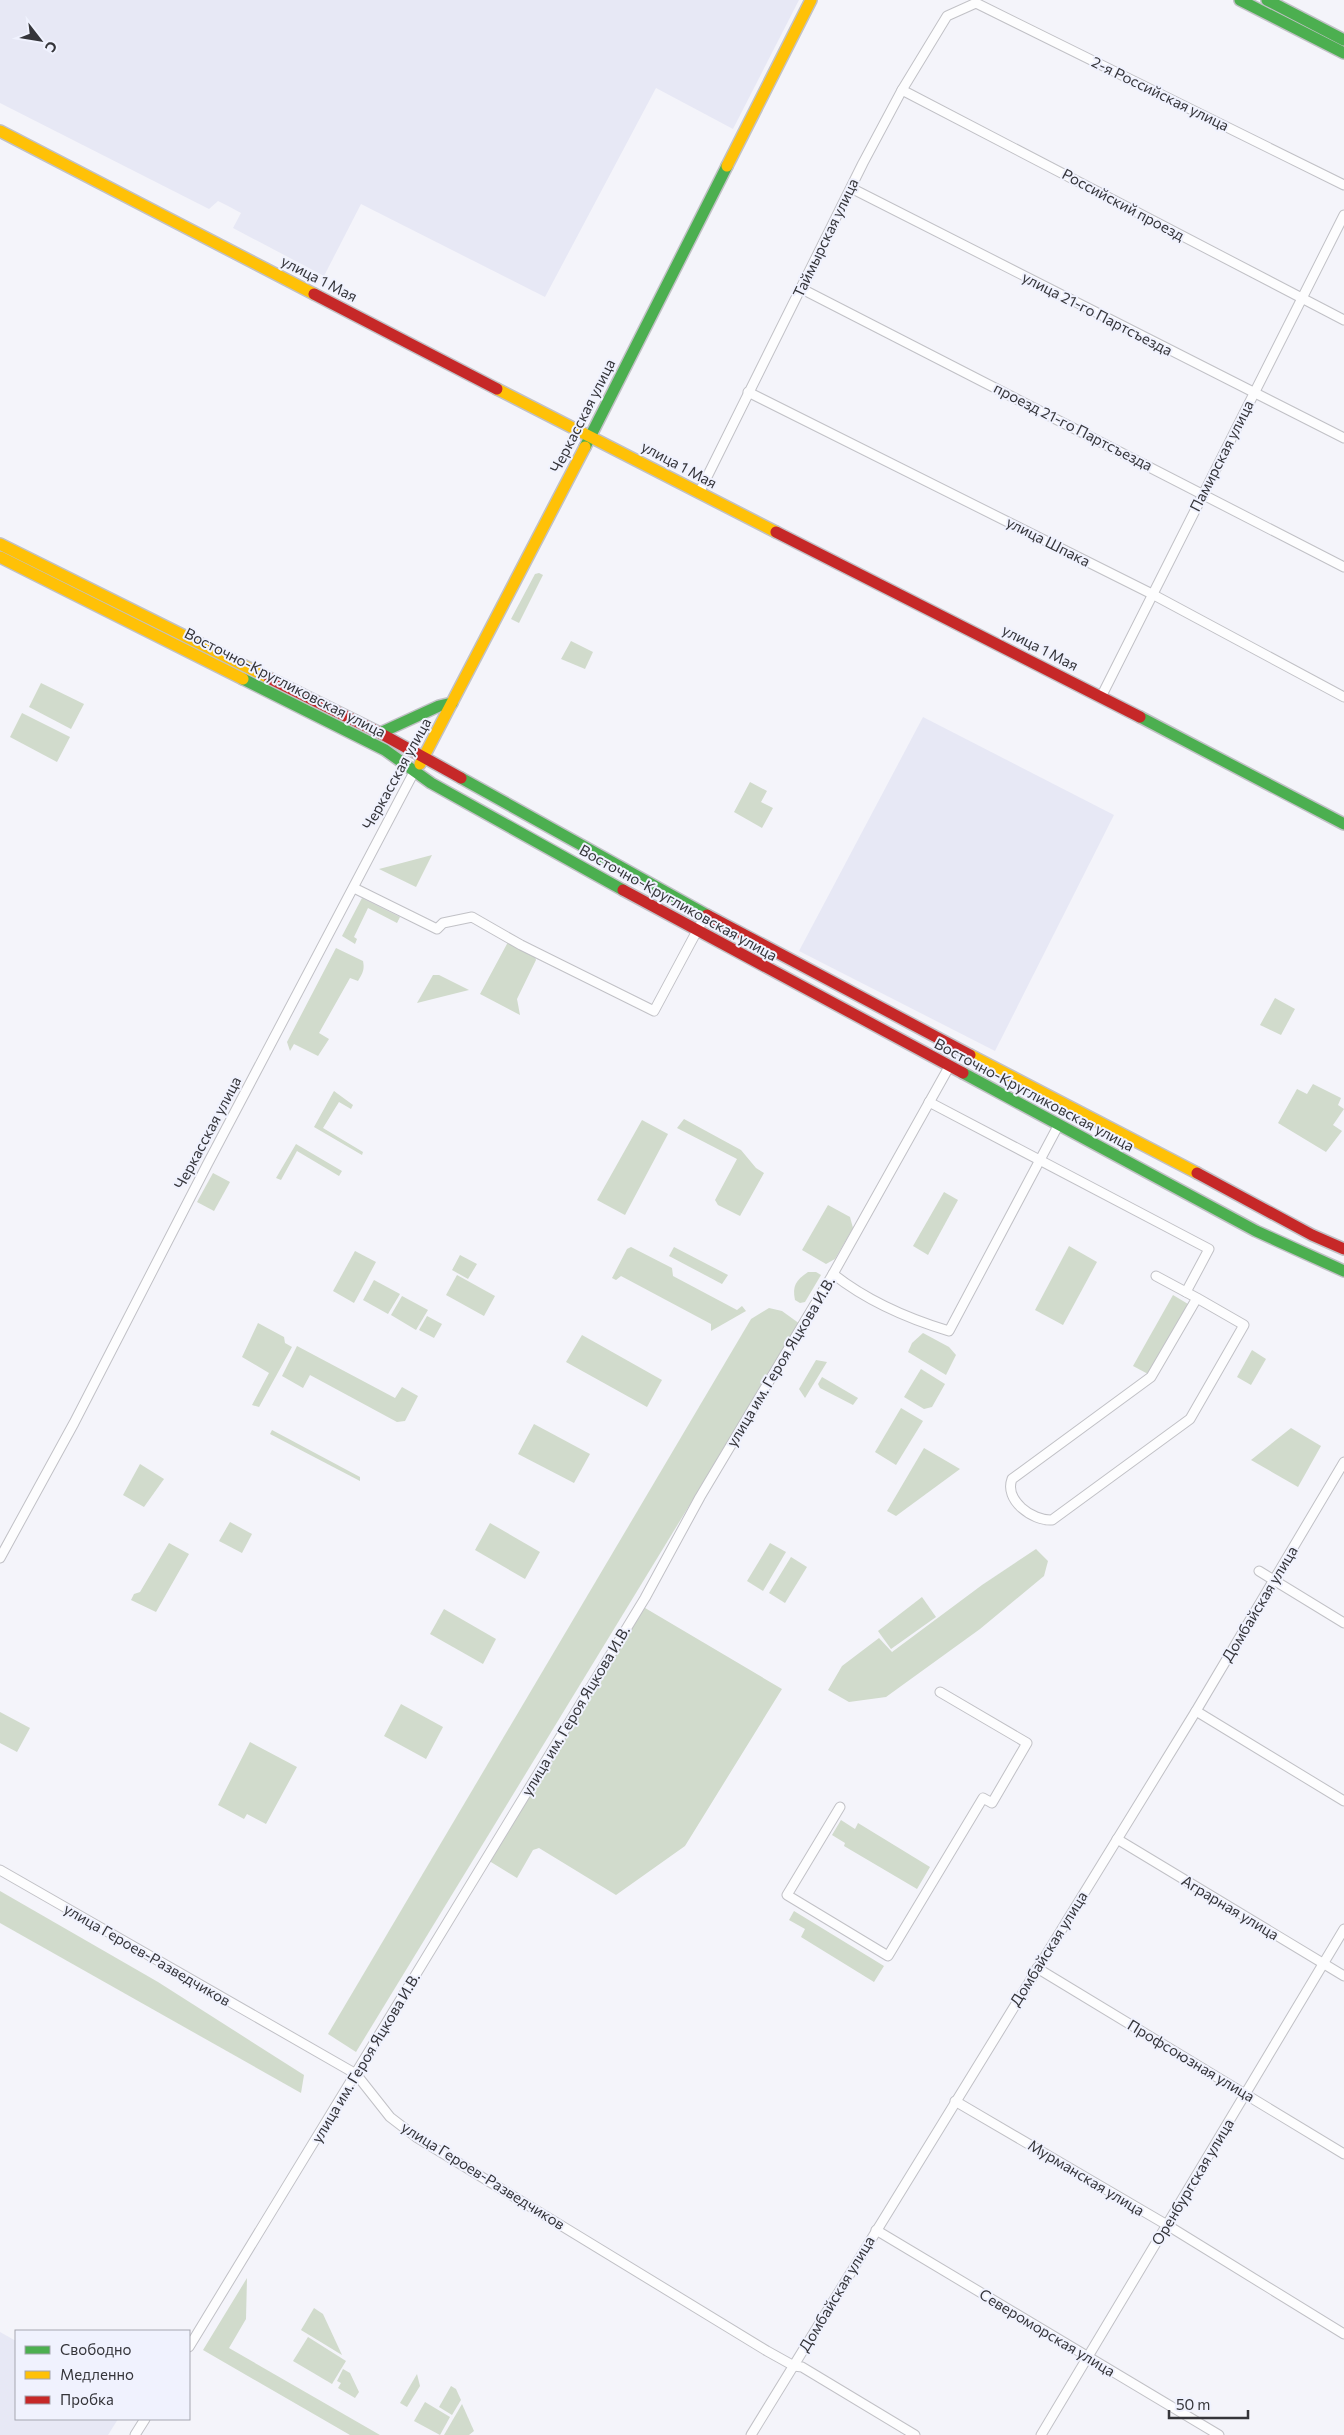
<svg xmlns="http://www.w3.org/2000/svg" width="1344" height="2435" font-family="Commissioner,sans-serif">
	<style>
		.built { fill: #e7e8f5 }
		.green { fill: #d1dbcc }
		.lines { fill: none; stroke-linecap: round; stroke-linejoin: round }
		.street-casing { stroke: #c1c1c6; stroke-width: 11 }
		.fast-casing { stroke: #c1c1c6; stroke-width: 14 }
		.slow-casing { stroke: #c1c1c6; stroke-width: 14 }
		.jam-casing { stroke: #c1c1c6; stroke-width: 14 }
		.street { stroke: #fdfdfe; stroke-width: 9 }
		.fast { stroke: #4caf50; stroke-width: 11 }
		.slow { stroke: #ffc107; stroke-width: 11 }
		.jam { stroke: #c62828; stroke-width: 11 }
		.labels { text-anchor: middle; stroke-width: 4; stroke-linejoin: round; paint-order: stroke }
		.street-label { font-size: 15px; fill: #35353a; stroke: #f0f2fe }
	</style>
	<rect width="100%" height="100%" fill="#f4f4fa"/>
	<g class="built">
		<path d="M0,0H799L733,129L656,88L545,297L361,204L324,276L233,228L241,213L228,206L218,201L209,209L0,103Z"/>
		<path d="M923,717L1114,815L995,1051L799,951Z"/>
		<path d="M0,2332L16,2341V2419H118L108,2435H0Z"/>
	</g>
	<g class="green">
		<path d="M539,573L543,575L519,623L511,619L535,574Z"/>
		<path d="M571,641L593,652L585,669L561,659Z"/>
		<path d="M41,683L84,704L71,729L29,707Z"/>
		<path d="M22,713L70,737L57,762L10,737Z"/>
		<path d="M750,782L767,791L761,802L773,808L762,828L734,812Z"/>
		<path d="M432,855L416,887L379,869Z"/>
		<path d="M362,898L400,917L397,923L368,908L354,937L357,939L355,944L342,936Z"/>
		<path d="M508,942L535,956L536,960L517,999L520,1015L480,994Z"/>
		<path d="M336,948L363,961C365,970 362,974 358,981L350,978L319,1033L329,1039L318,1056L294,1044L290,1051L287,1042Z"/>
		<path d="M433,975H439L469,990L417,1003Z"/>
		<path d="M1275,998L1295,1009L1281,1035L1260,1025Z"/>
		<path d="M1313,1084L1341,1098L1338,1105L1344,1109L1333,1125L1342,1131L1326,1152L1278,1123L1297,1089L1307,1094Z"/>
		<path d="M334,1091L353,1105L351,1109L339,1102L323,1128L363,1152L362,1155L314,1127Z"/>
		<path d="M684,1119L741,1150L756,1168L764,1173L740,1216L718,1205L715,1200L737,1159L677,1128Z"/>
		<path d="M642,1120L668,1134L625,1215L597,1200Z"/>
		<path d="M296,1144L342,1171L339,1176L297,1151L281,1180L276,1178Z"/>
		<path d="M213,1173L230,1182L214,1211L197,1202Z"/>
		<path d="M944,1192L958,1200L928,1255L913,1246Z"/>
		<path d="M828,1205L850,1217L853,1228L835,1259L826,1264L802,1250Z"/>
		<path d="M1069,1246L1097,1262L1063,1325L1035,1310Z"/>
		<path d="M631,1247L672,1268L673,1276L737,1310L742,1306L746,1311L711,1331V1324L621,1276L616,1280L612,1278L627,1249Z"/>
		<path d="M674,1247L728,1275L722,1284L669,1256Z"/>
		<path d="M355,1251L376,1262L354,1303L333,1291Z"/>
		<path d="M460,1255L477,1264L468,1279L452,1270Z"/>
		<path d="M808,1272H816L821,1275L805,1302L800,1303L795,1300C792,1286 796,1280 808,1272Z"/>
		<path d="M457,1275L495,1296L484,1316L446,1295Z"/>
		<path d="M374,1280L400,1294L388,1314L363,1300Z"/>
		<path d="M1173,1295L1188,1304L1148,1374L1133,1366Z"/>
		<path d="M402,1296L428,1310L416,1330L391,1315Z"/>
		<path d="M769,1308L782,1311L800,1324L356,2052L328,2034L751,1319Z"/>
		<path d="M427,1316L442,1324L434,1338L419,1330Z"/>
		<path d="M258,1323L284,1337L285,1343L292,1347L259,1407L252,1405L269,1373L242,1357Z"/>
		<path d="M923,1333L949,1347L956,1355L946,1375L908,1352L912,1343Z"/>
		<path d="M582,1335L662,1380L647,1407L566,1362Z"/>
		<path d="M297,1346L395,1398L402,1387L418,1396L405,1421L397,1422L310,1375L303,1388L282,1376Z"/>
		<path d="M1252,1350L1266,1359L1251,1385L1237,1377Z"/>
		<path d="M816,1360L827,1362L805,1398L799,1389Z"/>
		<path d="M921,1369L945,1384L932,1407L924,1409L904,1397Z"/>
		<path d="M822,1377L858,1398L853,1405L820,1388L818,1384Z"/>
		<path d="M901,1408L923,1421L896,1465L875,1452Z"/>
		<path d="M534,1424L590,1454L574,1483L518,1454Z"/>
		<path d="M1291,1428L1321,1446L1298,1487L1251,1460Z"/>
		<path d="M272,1430L360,1477V1481L270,1434Z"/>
		<path d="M924,1448L960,1469L896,1516L887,1511Z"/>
		<path d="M140,1464L164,1479L144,1507L123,1495Z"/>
		<path d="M230,1522L252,1534L242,1553L219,1541Z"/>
		<path d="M490,1523L540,1552L525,1579L475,1550Z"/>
		<path d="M169,1543L189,1554L156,1612L131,1600L134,1594L140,1592Z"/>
		<path d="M770,1543L786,1552L763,1591L747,1581Z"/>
		<path d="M1036,1549L1048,1561L1044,1576L980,1629L886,1697L849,1702L828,1690L842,1666L879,1638L892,1652L982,1585Z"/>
		<path d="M791,1557L807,1567L785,1603L769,1593Z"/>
		<path d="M922,1597L936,1617L891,1649L878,1631Z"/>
		<path d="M640,1605L782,1689L685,1846L616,1895L539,1848L533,1850L517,1878L486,1859Z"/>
		<path d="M444,1609L496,1639L483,1664L430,1634Z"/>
		<path d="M401,1704L443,1727L426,1759L384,1736Z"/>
		<path d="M0,1712L30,1728L17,1752L0,1743Z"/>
		<path d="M250,1742L297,1767L266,1824L247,1814L244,1819L218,1805Z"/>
		<path d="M841,1820L855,1829L858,1823L930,1867L917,1889L844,1846L845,1843L832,1835Z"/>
		<path d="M0,1891L158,1982L304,2075L301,2093L0,1923Z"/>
		<path d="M794,1911L884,1966L874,1982L801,1937L805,1929L789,1920Z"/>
		<path d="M247,2278L246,2319L229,2348L380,2435H350L203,2350Z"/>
		<path d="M314,2308L323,2314L342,2355L301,2330Z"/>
		<path d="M308,2337L346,2361L332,2384L293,2361Z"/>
		<path d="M343,2369L350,2373L359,2392L355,2398L338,2388L341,2383L337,2381Z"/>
		<path d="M417,2374L420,2386L407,2407L400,2403Z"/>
		<path d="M451,2386L456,2389L461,2400L452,2415L439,2407Z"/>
		<path d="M425,2402L450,2417L440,2435L414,2421Z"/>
		<path d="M462,2404L474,2431L469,2435H444Z"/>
	</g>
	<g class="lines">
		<defs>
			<g id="street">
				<path d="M902,90L1344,320"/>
				<path d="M851,188L1344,438"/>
				<path d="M802,289L1344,567"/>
				<path d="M748,392L1152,594L1344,697"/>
				<path d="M699,493L863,163L902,90L947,16L976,3L1344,185"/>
				<path d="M1101,697L1344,215"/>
				<path d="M354,888L437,929L443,923L472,917L521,945L654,1011L706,914"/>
				<path d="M929,1102L1209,1249L1186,1292"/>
				<path d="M833,1274C866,1300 909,1319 949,1331L1058,1126"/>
				<path d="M1156,1276L1197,1298L1151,1377L1012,1479C1004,1500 1032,1521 1052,1520L1190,1419L1244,1325L1197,1298"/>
				<path d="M0,1558L74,1423L208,1163L414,772"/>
				<path d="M1259,1571L1344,1623"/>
				<path d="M1196,1711L1344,1801"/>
				<path d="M840,1807L787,1895L888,1956L983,1798L992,1803L1027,1743L940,1692"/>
				<path d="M1117,1839L1344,1976"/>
				<path d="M0,1870L356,2074L390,2117L416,2137L767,2351L794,2366L802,2367L915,2435"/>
				<path d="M1037,1968L1344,2154"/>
				<path d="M955,2101L1167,2225L1344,2334"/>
				<path d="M876,2230L1219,2435"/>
				<path d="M189,2347L645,1598L700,1497L833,1274L949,1067"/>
				<path d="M135,2435L145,2419"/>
				<path d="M751,2435L1196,1711L1344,1462"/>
				<path d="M1041,2435L1344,1929"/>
			</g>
			<g id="fast">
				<path d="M1240,0L1344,53"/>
				<path d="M1267,0L1344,40"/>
				<path d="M585,447L727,166"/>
				<path d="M243,679L385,750L431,783L623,890"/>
				<path d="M1140,717L1344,824"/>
				<path d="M380,733L439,706L452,703"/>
				<path d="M461,778L707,915"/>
				<path d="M963,1073L1256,1231L1344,1271"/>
			</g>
			<g id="slow">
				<path d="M0,131L314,294"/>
				<path d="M727,166L811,0"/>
				<path d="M497,389L776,532"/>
				<path d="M0,544L269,678"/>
				<path d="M0,557L243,679"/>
				<path d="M420,764L585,447"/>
				<path d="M970,1055L1197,1173"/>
			</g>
			<g id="jam">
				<path d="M314,294L497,389"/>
				<path d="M776,532L1140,717"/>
				<path d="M269,678L380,733L461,778"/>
				<path d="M623,890L963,1073"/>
				<path d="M707,915L970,1055"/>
				<path d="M1197,1173L1312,1235L1344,1249"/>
			</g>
		</defs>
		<use href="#street" class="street-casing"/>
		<use href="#fast" class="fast-casing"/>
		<use href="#slow" class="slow-casing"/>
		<use href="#jam" class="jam-casing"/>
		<use href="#street" class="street"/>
		<use href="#fast" class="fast"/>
		<use href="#slow" class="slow"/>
		<use href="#jam" class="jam"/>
	</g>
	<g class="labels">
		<g class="street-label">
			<text transform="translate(1160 94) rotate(26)" y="5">2-я Российская улица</text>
			<text transform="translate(1123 205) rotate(28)" y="5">Российский проезд</text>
			<text transform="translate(826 238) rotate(-64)" y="5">Таймырская улица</text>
			<text transform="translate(319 279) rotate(27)" y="5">улица 1 Мая</text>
			<text transform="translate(1097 314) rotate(27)" y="5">улица 21-го Партсъезда</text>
			<text transform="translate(583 416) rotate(-63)" y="5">Черкасская улица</text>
			<text transform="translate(1073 427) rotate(27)" y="5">проезд 21-го Партсъезда</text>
			<text transform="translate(1222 456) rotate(-63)" y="5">Памирская улица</text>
			<text transform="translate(679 465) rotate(28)" y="5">улица 1 Мая</text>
			<text transform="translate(1048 542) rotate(27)" y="5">улица Шпака</text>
			<text transform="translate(1040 648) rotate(27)" y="5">улица 1 Мая</text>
			<text transform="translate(285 683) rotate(27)" y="5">Восточно-Кругликовская улица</text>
			<text transform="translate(397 774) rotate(-61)" y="5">Черкасская улица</text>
			<text transform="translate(678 903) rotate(29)" y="5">Восточно-Кругликовская улица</text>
			<text transform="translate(1034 1095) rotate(28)" y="5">Восточно-Кругликовская улица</text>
			<text transform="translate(208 1133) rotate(-62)" y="5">Черкасская улица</text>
			<text transform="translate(781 1362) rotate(-59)" y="5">улица им. Героя Яцкова И.В.</text>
			<text transform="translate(1260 1604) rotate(-59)" y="5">Домбайская улица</text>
			<text transform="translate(576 1711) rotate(-59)" y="5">улица им. Героя Яцкова И.В.</text>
			<text transform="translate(1230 1908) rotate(31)" y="5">Аграрная улица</text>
			<text transform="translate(1049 1949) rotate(-58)" y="5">Домбайская улица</text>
			<text transform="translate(147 1955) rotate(30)" y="5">улица Героев-Разведчиков</text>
			<text transform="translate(366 2058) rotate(-59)" y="5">улица им. Героя Яцкова И.В.</text>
			<text transform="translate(1191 2061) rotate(31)" y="5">Профсоюзная улица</text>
			<text transform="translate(483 2176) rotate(32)" y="5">улица Героев-Разведчиков</text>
			<text transform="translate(1086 2178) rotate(31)" y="5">Мурманская улица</text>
			<text transform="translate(1193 2182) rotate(-59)" y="5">Оренбургская улица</text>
			<text transform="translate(837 2294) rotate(-59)" y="5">Домбайская улица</text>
			<text transform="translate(1047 2333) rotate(31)" y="5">Североморская улица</text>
		</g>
	</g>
	<rect x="15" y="2330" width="175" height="90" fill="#f0f2fe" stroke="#a5a6b0"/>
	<rect x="25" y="2346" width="25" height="8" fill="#4caf50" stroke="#a5a6b0"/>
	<text x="60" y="2355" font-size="15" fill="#35353a">Свободно</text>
	<rect x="25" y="2371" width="25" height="8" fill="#ffc107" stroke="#a5a6b0"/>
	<text x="60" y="2380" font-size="15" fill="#35353a">Медленно</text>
	<rect x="25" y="2396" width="25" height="8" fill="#c62828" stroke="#a5a6b0"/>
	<text x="60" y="2405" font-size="15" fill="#35353a">Пробка</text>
	<g transform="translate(40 40) rotate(121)" stroke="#f0f2fe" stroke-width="4" paint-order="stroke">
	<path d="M0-4L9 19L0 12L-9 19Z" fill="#35353a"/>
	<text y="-8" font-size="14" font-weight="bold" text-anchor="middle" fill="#35353a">С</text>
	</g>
	<path d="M1169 2410v8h79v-8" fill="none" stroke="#35353a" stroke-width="2.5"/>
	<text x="1176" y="2410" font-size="15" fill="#35353a" stroke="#f0f2fe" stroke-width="4" paint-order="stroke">50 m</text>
</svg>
